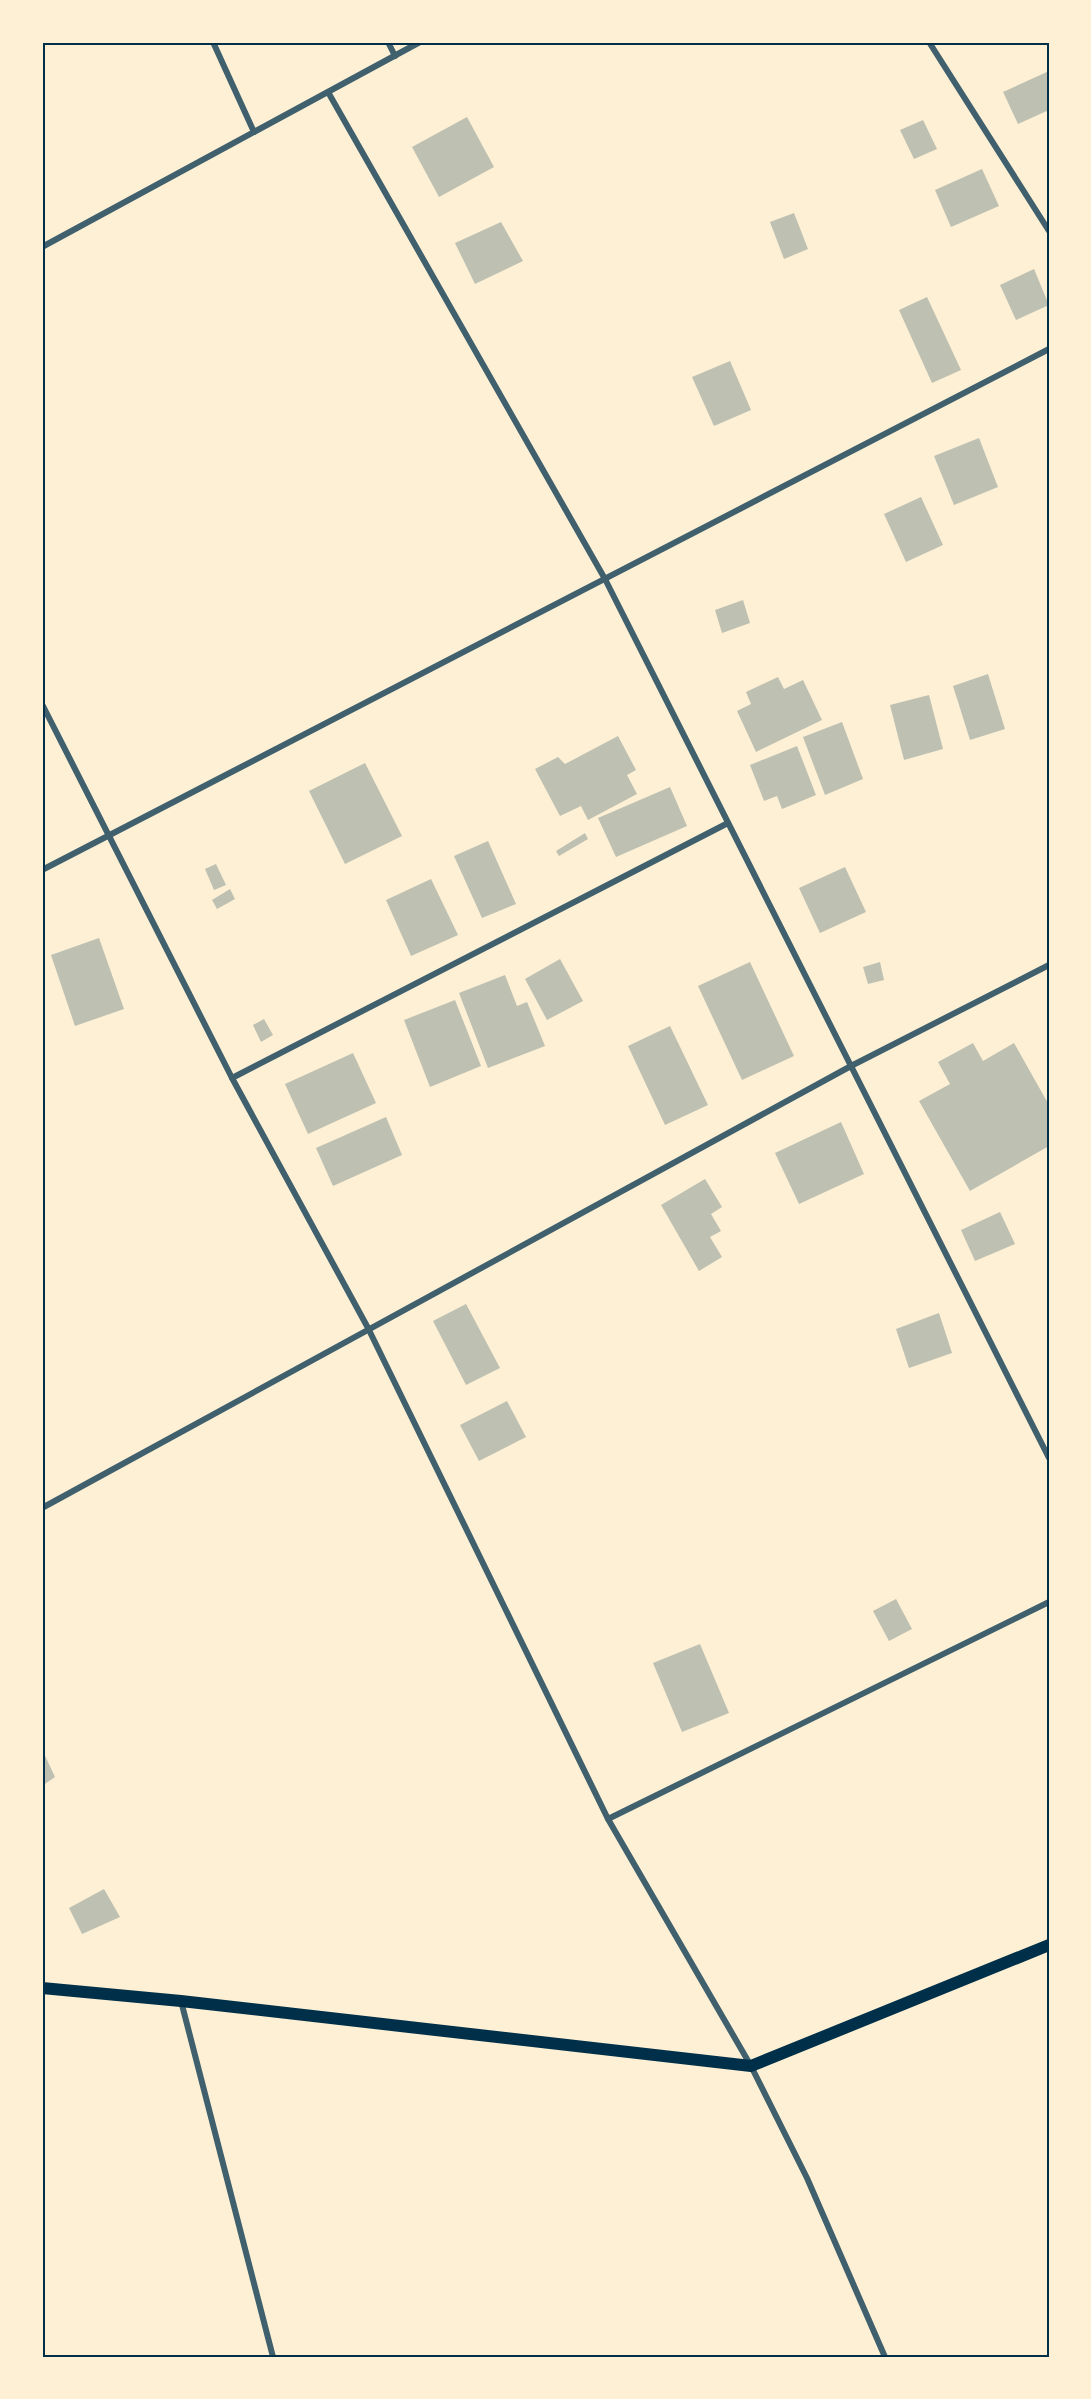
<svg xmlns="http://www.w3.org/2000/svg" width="1091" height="2399" font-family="'Fira Sans Condensed',sans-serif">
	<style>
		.building { fill: #bec0b2 }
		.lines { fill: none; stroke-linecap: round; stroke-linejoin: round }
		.minor { stroke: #3f606c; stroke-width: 6 }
		.secondary { stroke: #003049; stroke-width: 12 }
		.neatline { fill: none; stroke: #003049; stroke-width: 2 }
	</style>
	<rect width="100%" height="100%" fill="#fdf0d5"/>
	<g class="building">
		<path d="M1049,71V110L1018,124L1003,92Z"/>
		<path d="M467,117L494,167L439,197L412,147Z"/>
		<path d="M923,120L937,149L914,159L900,130Z"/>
		<path d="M982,169L999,206L951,227L935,190Z"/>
		<path d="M794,213L808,249L784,259L770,222Z"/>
		<path d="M501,222L523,261L475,284L455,243Z"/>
		<path d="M1034,269L1049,305L1016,320L1000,285Z"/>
		<path d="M927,297L961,370L932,383L899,310Z"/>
		<path d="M730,361L751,410L714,426L692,377Z"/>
		<path d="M979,438L998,487L954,505L934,456Z"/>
		<path d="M921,497L943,545L906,562L884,514Z"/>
		<path d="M743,600L750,623L722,633L715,610Z"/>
		<path d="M988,674L1005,729L970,740L953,686Z"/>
		<path d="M778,677L784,689L803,680L822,720L756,752L737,711L751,704L746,692Z"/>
		<path d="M929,695L943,749L904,760L890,705Z"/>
		<path d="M842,722L863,779L825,795L803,737Z"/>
		<path d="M618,736L636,770L627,775L637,794L588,820L581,806L560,816L535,769L558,757L565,764Z"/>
		<path d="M797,746L816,795L782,809L777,796L764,801L750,765Z"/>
		<path d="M365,763L402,836L345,864L309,791Z"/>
		<path d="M670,787L687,826L616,857L598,818Z"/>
		<path d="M585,833L588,839L559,856L556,851Z"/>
		<path d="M488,841L516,904L482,918L454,856Z"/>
		<path d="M216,864L226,885L214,890L205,869Z"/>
		<path d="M845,867L866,912L820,933L799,888Z"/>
		<path d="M431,879L458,935L411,956L386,900Z"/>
		<path d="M230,889L235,899L217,909L212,900Z"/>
		<path d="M99,938L124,1009L75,1026L51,955Z"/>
		<path d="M560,959L583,1001L547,1020L525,979Z"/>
		<path d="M750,962L794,1056L742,1080L698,986Z"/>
		<path d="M880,962L884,980L868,984L863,967Z"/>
		<path d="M505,975L517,1006L527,1002L545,1046L488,1068L459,993Z"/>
		<path d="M455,1000L481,1066L430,1087L404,1020Z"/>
		<path d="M264,1019L273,1035L261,1042L253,1025Z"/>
		<path d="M670,1026L708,1105L665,1125L628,1046Z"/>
		<path d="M973,1043L983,1061L1014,1043L1049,1105V1146L970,1191L919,1101L950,1084L938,1062Z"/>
		<path d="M353,1053L376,1103L308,1134L285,1084Z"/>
		<path d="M386,1117L402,1155L333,1186L316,1148Z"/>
		<path d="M841,1122L864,1174L799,1204L775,1153Z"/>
		<path d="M705,1179L722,1207L711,1214L721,1231L710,1237L722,1257L699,1271L661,1205Z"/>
		<path d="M1000,1212L1015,1244L975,1261L961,1230Z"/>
		<path d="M466,1304L500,1368L466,1385L433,1321Z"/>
		<path d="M939,1313L952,1353L909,1368L896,1329Z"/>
		<path d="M507,1401L526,1437L479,1461L460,1425Z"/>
		<path d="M896,1599L912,1629L889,1641L873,1611Z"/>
		<path d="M700,1644L729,1713L682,1732L653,1663Z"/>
		<path d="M42,1749L55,1777L42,1786Z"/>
		<path d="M104,1889L120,1917L82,1934L69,1908Z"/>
	</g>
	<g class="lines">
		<g class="minor">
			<path d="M213,42L254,132"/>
			<path d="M388,42L395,56"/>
			<path d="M929,42L1049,231"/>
			<path d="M328,92L605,579L1049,1458"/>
			<path d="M42,247L420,42"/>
			<path d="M42,704L232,1078L368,1328L608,1819L751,2066L807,2178L885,2357"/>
			<path d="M42,870L1049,349"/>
			<path d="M232,1078L728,823"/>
			<path d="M42,1508L851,1066L1049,965"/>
			<path d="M608,1819L1049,1602"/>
			<path d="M181,2001L273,2357"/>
		</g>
		<path class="secondary" d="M42,1988L181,2001L751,2066L1049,1945"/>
	</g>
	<rect width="1091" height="2399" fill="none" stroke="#fdf0d5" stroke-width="87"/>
	<rect x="44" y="44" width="1004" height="2312" class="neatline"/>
</svg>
